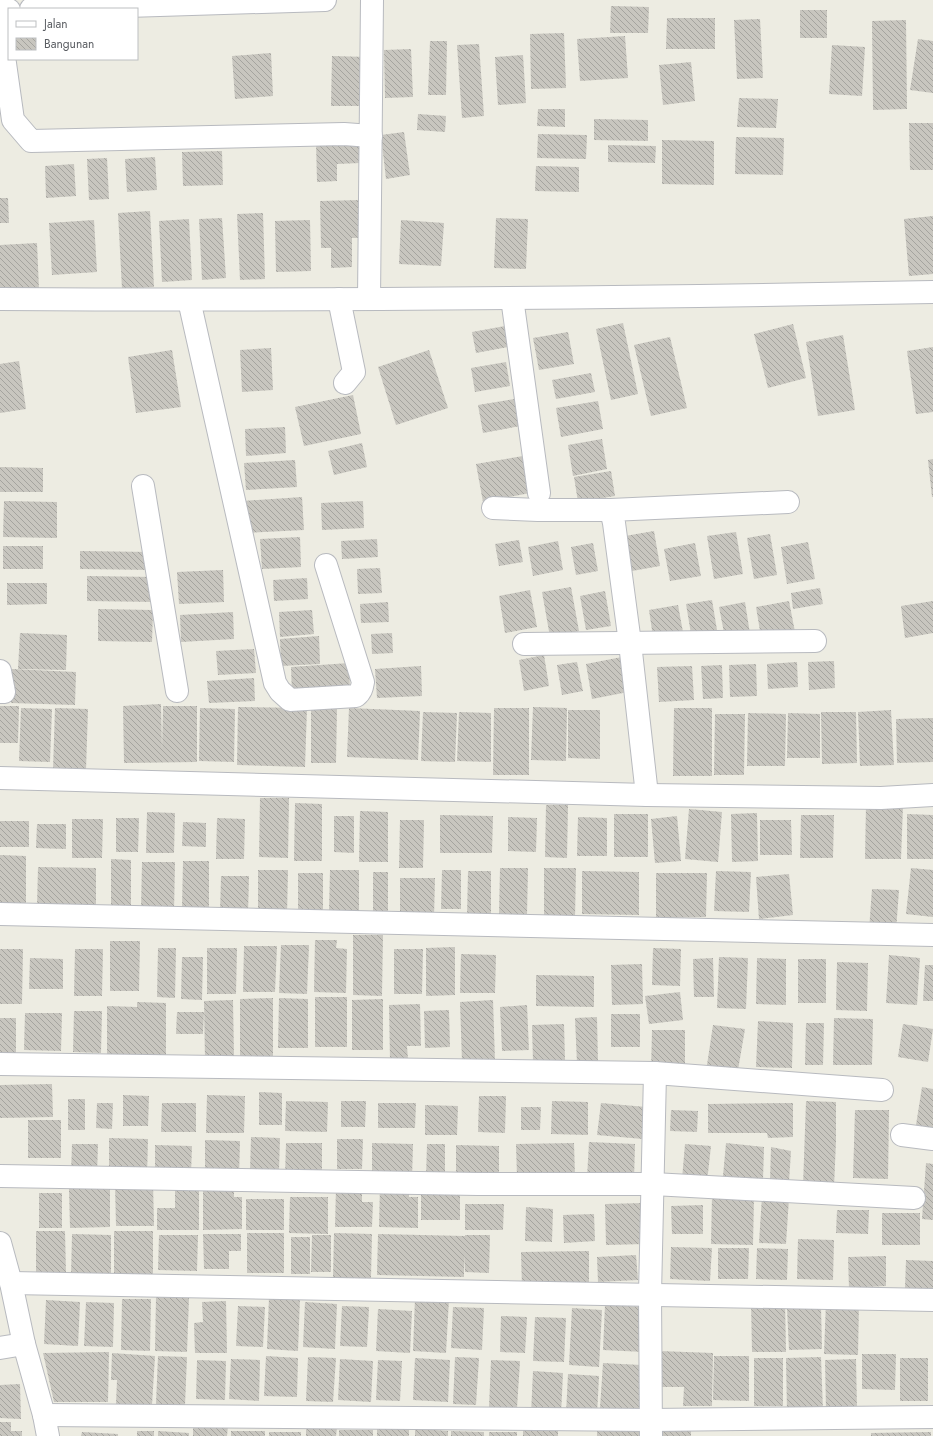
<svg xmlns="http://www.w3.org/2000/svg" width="933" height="1436" font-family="Jost,sans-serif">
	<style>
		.building { fill: url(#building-back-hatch) }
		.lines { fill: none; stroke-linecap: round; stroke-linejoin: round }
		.minor-casing { stroke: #b8babf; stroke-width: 24 }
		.minor { stroke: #fff; stroke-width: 22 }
	</style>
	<defs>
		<pattern id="building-back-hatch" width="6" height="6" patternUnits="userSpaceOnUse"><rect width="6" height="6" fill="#c8c6bf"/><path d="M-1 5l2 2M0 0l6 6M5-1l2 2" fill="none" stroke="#a5a49f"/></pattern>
	</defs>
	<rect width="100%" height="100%" fill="#edece2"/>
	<g class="building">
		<path d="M611,6L649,7L648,33H610Z"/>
		<rect x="800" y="10" width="27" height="28"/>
		<path d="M667,18H715V49H666Z"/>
		<path d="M760,19L763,78L737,79L734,20Z"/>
		<path d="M906,20L907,109L873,110L872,21Z"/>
		<path d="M564,33L566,88L531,89L530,34Z"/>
		<path d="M625,36L628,78L580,81L577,39Z"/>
		<path d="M918,39L933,41V93L910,90Z"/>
		<path d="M430,41H447L446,95H428Z"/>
		<path d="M479,44L484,116L462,118L457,45Z"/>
		<path d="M832,45L865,47L862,96L829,94Z"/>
		<path d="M411,49L413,97L385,98L384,50Z"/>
		<path d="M271,53L273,96L235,99L232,56Z"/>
		<path d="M523,55L526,103L498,105L495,57Z"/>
		<path d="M332,56L368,57V106H331Z"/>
		<path d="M691,62L695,101L663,105L659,65Z"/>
		<path d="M739,98L778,99L776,128L737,127Z"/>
		<path d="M538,109H565V127L537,126Z"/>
		<path d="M418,114L446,116L445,132L417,130Z"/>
		<path d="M594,119L648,120V141L594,140Z"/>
		<path d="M909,123H933V170H910Z"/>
		<path d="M404,132L410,175L386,179L381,135Z"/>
		<path d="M538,134L587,135L586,159L537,158Z"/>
		<path d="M736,137L784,138L783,175L735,174Z"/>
		<path d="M662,140L714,141V185L662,184Z"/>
		<path d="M316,141H359L360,163L337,164V181L317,182Z"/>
		<path d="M608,145L656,146L655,163L608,162Z"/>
		<path d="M222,151L223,185L183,186L182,152Z"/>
		<path d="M155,157L157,190L127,192L125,159Z"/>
		<path d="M107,158L109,199L89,200L87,159Z"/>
		<path d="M74,164L76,196L46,198L45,166Z"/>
		<path d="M536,166L579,167V192L535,191Z"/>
		<path d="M0,198H8L9,223H0Z"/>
		<path d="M361,200L363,238H352V267L331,268V248H321L320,201Z"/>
		<path d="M150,211L154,287L122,289L118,213Z"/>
		<path d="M263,213L265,279L240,280L237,214Z"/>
		<path d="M933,216V274L909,276L904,219Z"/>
		<path d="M222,218L226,278L202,280L199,219Z"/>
		<path d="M496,218L528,219L526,269L494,268Z"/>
		<path d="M189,219L192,280L162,282L159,221Z"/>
		<path d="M94,220L97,272L52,275L49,223Z"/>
		<path d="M310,220L311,271L276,272L275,221Z"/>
		<path d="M401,220L444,223L441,266L399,264Z"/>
		<path d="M37,243L39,289L0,291V245Z"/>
		<path d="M623,323L638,394L611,400L596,329Z"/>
		<path d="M793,324L806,378L768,388L754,334Z"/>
		<path d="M505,326L508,347L476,353L472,332Z"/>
		<path d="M568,332L574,364L539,370L533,338Z"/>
		<path d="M843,335L855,410L818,416L806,342Z"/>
		<path d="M670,337L687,408L651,416L634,345Z"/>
		<path d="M933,347V412L916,414L907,351Z"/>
		<path d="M271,348L273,390L242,392L240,350Z"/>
		<path d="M172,350L181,407L136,413L128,357Z"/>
		<path d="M429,350L448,408L396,425L378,367Z"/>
		<path d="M19,361L26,409L0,413V364Z"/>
		<path d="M506,362L510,386L475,392L471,368Z"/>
		<path d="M591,373L595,392L556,399L552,380Z"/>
		<path d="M353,395L361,434L304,446L295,407Z"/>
		<path d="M521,398L526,425L483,433L478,405Z"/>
		<path d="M598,401L603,429L561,437L556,408Z"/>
		<path d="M285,427L286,453L246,456L245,429Z"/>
		<path d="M602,439L607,469L573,476L568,445Z"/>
		<path d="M362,443L367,467L334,475L328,451Z"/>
		<path d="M523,456L530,493L483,502L476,464Z"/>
		<path d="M933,459V497H932L928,460Z"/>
		<path d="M295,460L297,487L246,490L244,463Z"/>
		<path d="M0,467L43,468V492H0Z"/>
		<path d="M611,471L615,496L578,502L574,477Z"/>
		<path d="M302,497L304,530L245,533L243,501Z"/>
		<path d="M4,501L57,502V538L3,537Z"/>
		<path d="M363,501L364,528L322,530L321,503Z"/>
		<path d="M654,531L660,566L632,571L625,536Z"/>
		<path d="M736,532L743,574L714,579L707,536Z"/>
		<path d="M770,534L777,575L754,579L747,538Z"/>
		<path d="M300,537L301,567L262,569L260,539Z"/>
		<path d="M377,539L378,557L342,559L341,541Z"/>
		<path d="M519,540L523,562L499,566L495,544Z"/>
		<path d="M558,541L563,570L533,576L528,547Z"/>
		<path d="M808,542L815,579L787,584L781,547Z"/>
		<path d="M593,543L598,571L576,575L571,547Z"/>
		<path d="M695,543L701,576L670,581L664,549Z"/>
		<rect x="3" y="546" width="40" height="23"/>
		<path d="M80,551L151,552V570L80,569Z"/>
		<path d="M380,568L382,593L358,594L357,569Z"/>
		<path d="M223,570L224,602L179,604L177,572Z"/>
		<path d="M87,576L155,577V602L87,601Z"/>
		<path d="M307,578L308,599L274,601L273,580Z"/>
		<path d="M7,583H47V604L7,605Z"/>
		<path d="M571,587L579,631L550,637L542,592Z"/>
		<path d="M820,588L823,604L793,609L791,593Z"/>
		<path d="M530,590L537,627L505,633L499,596Z"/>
		<path d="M605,591L611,626L586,630L580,596Z"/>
		<path d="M712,600L717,630L691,634L686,604Z"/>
		<path d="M789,601L795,632L761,637L756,607Z"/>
		<path d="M933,601V633L905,638L901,606Z"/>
		<path d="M388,602L389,622L361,623L360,604Z"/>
		<path d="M745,602L750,634L725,638L719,607Z"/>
		<path d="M678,605L683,632L653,637L649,610Z"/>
		<path d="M98,609L153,610L152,642L98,641Z"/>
		<path d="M312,610L314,634L280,637L279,612Z"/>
		<path d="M233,612L234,639L181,642L180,615Z"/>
		<path d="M20,633L67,635L66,670L18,669Z"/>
		<path d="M392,633L393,653L372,654L371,634Z"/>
		<path d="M319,636L320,664L281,666L280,639Z"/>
		<path d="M254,649L256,673L218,675L216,651Z"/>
		<path d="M544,655L549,686L524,691L519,660Z"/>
		<path d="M622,657L628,692L592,699L586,664Z"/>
		<path d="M834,661L835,688L809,690L808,662Z"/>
		<path d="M577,662L583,691L562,695L557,665Z"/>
		<path d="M797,662L798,687L768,689L767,664Z"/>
		<path d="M349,663L350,692L292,695L291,667Z"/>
		<path d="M756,664L757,696L730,697L729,665Z"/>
		<path d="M722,665L723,698L703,699L701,666Z"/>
		<path d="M421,666L422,696L377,698L375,669Z"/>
		<path d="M692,666L694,700L659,702L657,667Z"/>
		<path d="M12,669L76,672L75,705L11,703Z"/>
		<path d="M254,678L255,701L209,703L207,681Z"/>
		<path d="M161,704L162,750L163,706H197V762L124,763L123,706Z"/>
		<path d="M0,706H19L18,743H0Z"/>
		<path d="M238,707L307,708L305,767L237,765Z"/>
		<path d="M533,707L567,708L566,761L531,760Z"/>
		<path d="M21,708L52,709L50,762L19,761Z"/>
		<path d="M55,708L88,709L86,770H53Z"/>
		<path d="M200,708L235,709L234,762L199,761Z"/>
		<path d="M311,708H337L336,763H311Z"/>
		<path d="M349,708L420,711L418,760L347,757Z"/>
		<path d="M494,708H529V775H493Z"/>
		<path d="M674,708H712V776H673Z"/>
		<path d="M568,710H600V759L568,758Z"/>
		<path d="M891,710L894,765L860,766L858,712Z"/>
		<path d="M423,712L457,713L455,762L421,761Z"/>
		<path d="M459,712L491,713V762L457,761Z"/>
		<path d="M821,712H856L857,763L822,764Z"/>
		<path d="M748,713L786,714L785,766H747Z"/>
		<path d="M788,713L820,714V758H787Z"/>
		<path d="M715,714H745L744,775H714Z"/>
		<path d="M933,718V762L897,763L896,719Z"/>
		<path d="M260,798H289L288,858L259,857Z"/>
		<path d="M295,803L322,804V861H294Z"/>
		<path d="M546,805H568L567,858L545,857Z"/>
		<path d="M866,805L903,806L901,859H865Z"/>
		<path d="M689,809L722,812L718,862L685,859Z"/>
		<path d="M360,811L388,812V862H359Z"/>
		<path d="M147,812L175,813L174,853H146Z"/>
		<path d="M757,813L758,861L732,862L731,814Z"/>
		<rect x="614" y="814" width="34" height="43"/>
		<path d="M907,814L933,815V859H907Z"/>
		<path d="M440,815L493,816L492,853H440Z"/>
		<path d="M801,815H834L833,858H800Z"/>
		<path d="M334,816H354V853L334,852Z"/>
		<path d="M677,816L681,861L655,863L651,819Z"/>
		<path d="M508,817L537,818L536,852L508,851Z"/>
		<path d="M578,817L607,818V856H577Z"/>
		<path d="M116,818H139L138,852H116Z"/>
		<path d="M217,818L245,819L244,859H216Z"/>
		<path d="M72,819H103L102,858H72Z"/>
		<path d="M400,820H424L423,868H399Z"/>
		<path d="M760,820H791L792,855H760Z"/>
		<rect x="0" y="821" width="29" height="26"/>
		<path d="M183,822L206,823V847L182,846Z"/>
		<path d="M37,824H66V849L36,848Z"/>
		<path d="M0,855L26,856V908H0Z"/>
		<path d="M111,859L131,860V914H111Z"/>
		<path d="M183,861H209V910L182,909Z"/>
		<path d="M142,862H175L174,911L141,910Z"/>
		<path d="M38,867L96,868V908L37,907Z"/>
		<path d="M500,868H528L527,915H499Z"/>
		<path d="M544,868H576L575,918H544Z"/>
		<path d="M911,868L933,870V917L906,914Z"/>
		<path d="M258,870H288L287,915H258Z"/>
		<path d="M330,870H359V911H329Z"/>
		<path d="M442,870H461V909H441Z"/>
		<path d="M468,871H491V917H467Z"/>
		<path d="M582,871L639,872V915L582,914Z"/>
		<path d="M716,871L751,872L749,912L714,911Z"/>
		<rect x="373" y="872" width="15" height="40"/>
		<path d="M298,873H323V913L298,912Z"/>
		<path d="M656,873H707L706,917L656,918Z"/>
		<path d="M789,874L793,915L759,919L756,877Z"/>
		<path d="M221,876H249L248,914L220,913Z"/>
		<path d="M400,878H435L434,917L400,916Z"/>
		<path d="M872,889L899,890L896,931L869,930Z"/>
		<path d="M353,935H383L382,996L353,995Z"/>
		<path d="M315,940H337L336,948L347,949L346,993L314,992Z"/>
		<path d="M110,941H140L139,991H110Z"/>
		<path d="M281,945H309L307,994L279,993Z"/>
		<path d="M244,946H277L275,992H243Z"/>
		<path d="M455,947V995L426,996V948Z"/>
		<path d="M158,948H176L175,998L157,997Z"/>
		<path d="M207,948H237L236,994H207Z"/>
		<path d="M653,948L681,949L680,986L652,985Z"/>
		<path d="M0,949H23L22,1004H0Z"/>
		<path d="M75,949H103L102,996H74Z"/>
		<path d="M394,949H423L422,994H394Z"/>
		<path d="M461,954L496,955L495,993H460Z"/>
		<path d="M889,955L920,958L917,1005L886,1003Z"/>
		<path d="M182,957H203L202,1000L181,999Z"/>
		<path d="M719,957L748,958L746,1009L717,1008Z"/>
		<path d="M30,958L63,959V989H29Z"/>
		<path d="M713,958L714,997H694L693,959Z"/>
		<path d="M757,958L786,959V1005L756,1004Z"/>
		<rect x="798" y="959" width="28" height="44"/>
		<path d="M837,962L868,963L867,1011L836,1010Z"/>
		<path d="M642,964L643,1004L612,1005L611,965Z"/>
		<path d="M925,965H933V1001H923Z"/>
		<path d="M536,975L594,976V1007L536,1006Z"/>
		<path d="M680,992L683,1020L649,1024L645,996Z"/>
		<rect x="315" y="997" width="32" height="50"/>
		<path d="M273,998V1058L240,1057V999Z"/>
		<path d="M279,998L308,999V1048H278Z"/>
		<path d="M383,999V1050H352V1000Z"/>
		<path d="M233,1000L234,1058L205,1059L204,1001Z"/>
		<path d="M493,1000L495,1061L462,1062L460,1002Z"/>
		<path d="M137,1002L166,1003V1057L107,1055V1006L137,1007Z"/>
		<path d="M420,1004L421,1046H407L408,1059L390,1060L389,1005Z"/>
		<path d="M527,1005L529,1050L502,1051L500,1007Z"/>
		<path d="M449,1010L450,1047L425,1048L424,1011Z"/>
		<path d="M74,1011H102L101,1053L73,1052Z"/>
		<path d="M177,1012H204L203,1034H176Z"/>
		<path d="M25,1013H62L61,1051L24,1050Z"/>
		<rect x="611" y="1014" width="29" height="33"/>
		<path d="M597,1017L598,1064H577L575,1018Z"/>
		<rect x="0" y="1018" width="16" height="39"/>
		<path d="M834,1018L873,1019L872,1065H833Z"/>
		<path d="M758,1021L793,1023L792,1068L756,1067Z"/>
		<path d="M806,1023H824L823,1065H805Z"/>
		<path d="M564,1024L565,1060L533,1062L532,1025Z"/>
		<path d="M903,1024L933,1029L928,1062L898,1057Z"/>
		<path d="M713,1025L745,1029L738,1070L707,1065Z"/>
		<path d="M652,1030H685V1072H651Z"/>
		<path d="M52,1084L53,1117L0,1118V1085Z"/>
		<path d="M922,1087L933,1089V1128L916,1125Z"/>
		<path d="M259,1092L282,1093V1125H259Z"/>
		<path d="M123,1095L149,1096L148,1126H123Z"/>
		<path d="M207,1095L245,1096L244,1133H206Z"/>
		<path d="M479,1096H506L505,1133L478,1132Z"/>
		<rect x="68" y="1099" width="17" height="31"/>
		<path d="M286,1101L328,1102L327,1132L285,1131Z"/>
		<path d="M341,1101H366L365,1127H341Z"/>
		<path d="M552,1101L588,1102V1135L551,1134Z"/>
		<path d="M806,1101L836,1102V1141L824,1140L836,1141L834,1187L803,1186Z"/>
		<path d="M97,1103H113L112,1129L96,1128Z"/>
		<path d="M162,1103H196V1132H161Z"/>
		<path d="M378,1103H416L415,1128H378Z"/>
		<path d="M601,1103L646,1107L643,1139L597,1135Z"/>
		<path d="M793,1103V1137L768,1138L767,1133H708V1104Z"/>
		<path d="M425,1105L458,1106L457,1135H425Z"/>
		<path d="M521,1107H541L540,1130H521Z"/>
		<path d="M671,1110L698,1111L697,1132L670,1131Z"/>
		<path d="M855,1110H889L888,1179L853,1178Z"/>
		<rect x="28" y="1120" width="33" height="38"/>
		<path d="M251,1137L280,1138L279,1171H250Z"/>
		<path d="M109,1138L148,1139L147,1177H109Z"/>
		<path d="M337,1139H363L362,1169H337Z"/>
		<path d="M205,1140L240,1141L239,1178L205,1177Z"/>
		<path d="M589,1142L635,1144L634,1180L587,1178Z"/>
		<path d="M286,1143H322V1176H285Z"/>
		<path d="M372,1143L413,1144L412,1179H372Z"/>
		<path d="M574,1143L575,1176L517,1177L516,1144Z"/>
		<path d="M726,1143L764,1147L763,1180L723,1176Z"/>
		<path d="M72,1144H98L97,1175L71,1174Z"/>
		<path d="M427,1144H445V1179L426,1178Z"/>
		<path d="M685,1144L711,1146L707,1182L682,1179Z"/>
		<path d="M155,1145L192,1146L191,1174L155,1173Z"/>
		<path d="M456,1145L499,1146V1176L456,1175Z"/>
		<path d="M771,1147L791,1151L789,1182L770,1181Z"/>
		<path d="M926,1163L933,1164V1220L922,1219Z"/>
		<path d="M153,1183L154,1226H116L115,1184Z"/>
		<path d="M380,1185H409V1197H418V1228L379,1227Z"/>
		<path d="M203,1186H234V1197H242V1229L203,1230Z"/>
		<path d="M175,1187H199V1230H157V1208H175Z"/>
		<path d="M336,1187L362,1188V1202H373L372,1227H335Z"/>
		<path d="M110,1188V1227L70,1228L69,1189Z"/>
		<rect x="39" y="1193" width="23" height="35"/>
		<rect x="421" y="1193" width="39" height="27"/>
		<path d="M712,1196L754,1197L753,1245L711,1244Z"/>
		<path d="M762,1196L789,1198L786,1244L759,1243Z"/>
		<path d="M290,1197H328V1234L289,1233Z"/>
		<rect x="246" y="1199" width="38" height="31"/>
		<path d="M644,1203L645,1244L606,1245L605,1204Z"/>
		<path d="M465,1204H504L503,1230H465Z"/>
		<path d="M703,1205V1234H672L671,1206Z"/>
		<path d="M526,1207L553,1209L552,1242L525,1241Z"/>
		<path d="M837,1210H869L868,1234L836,1233Z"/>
		<rect x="882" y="1213" width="38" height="32"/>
		<path d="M594,1214L595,1241L564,1243L563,1215Z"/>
		<path d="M36,1231H65L66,1274H36Z"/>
		<rect x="114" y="1231" width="39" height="47"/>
		<rect x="247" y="1233" width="37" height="40"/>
		<path d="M334,1233L372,1234L371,1278H333Z"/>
		<path d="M72,1234L111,1235V1277H71Z"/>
		<path d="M203,1234H241V1251H229V1269H204Z"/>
		<path d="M378,1234L465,1236V1235H490L489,1273L465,1272L464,1255V1277L377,1275Z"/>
		<path d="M159,1235H198L197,1271L158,1270Z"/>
		<path d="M312,1235H331V1272H311Z"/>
		<rect x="291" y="1237" width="19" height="37"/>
		<path d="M798,1239L834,1240L833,1280L797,1279Z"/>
		<path d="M671,1247L712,1248L710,1281L670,1279Z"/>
		<path d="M718,1248H749L748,1279H718Z"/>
		<path d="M757,1248L788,1249L787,1280L756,1279Z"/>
		<path d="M589,1251V1287L522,1288L521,1252Z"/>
		<path d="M636,1255L638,1280L598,1282L597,1257Z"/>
		<path d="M886,1256V1286L849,1288L848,1257Z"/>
		<path d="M906,1260L933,1261V1290L905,1288Z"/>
		<path d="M156,1297L189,1298L187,1352L155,1351Z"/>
		<path d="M269,1297L300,1298L298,1351L267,1349Z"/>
		<path d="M415,1298L449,1299L446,1353L413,1351Z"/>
		<path d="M122,1299H151L150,1351L121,1350Z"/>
		<path d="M46,1300L80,1302L78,1346L44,1344Z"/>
		<path d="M226,1301L227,1353H195L194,1323L203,1322L202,1302Z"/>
		<path d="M751,1301H785L786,1352H752Z"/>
		<path d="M86,1302L114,1303L113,1347L84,1346Z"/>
		<path d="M305,1302L337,1304L335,1349L303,1347Z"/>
		<path d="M826,1302H859L858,1355L824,1354Z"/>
		<path d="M605,1305L646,1307L644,1352L603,1350Z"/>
		<path d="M238,1306L265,1307L263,1347L236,1346Z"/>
		<path d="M342,1306L369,1307L367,1347L340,1346Z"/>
		<path d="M453,1307L484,1308L482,1350L451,1348Z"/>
		<path d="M821,1307L822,1349L789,1350L787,1308Z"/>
		<path d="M572,1308L602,1310L599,1367L569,1365Z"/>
		<path d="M378,1309L412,1311L410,1353L376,1351Z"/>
		<path d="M501,1316L527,1317L525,1353L500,1352Z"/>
		<path d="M535,1317L566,1318L564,1362L533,1361Z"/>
		<path d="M659,1351L713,1353L712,1406H683L684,1387H658Z"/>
		<path d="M109,1352L108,1402H54L43,1353Z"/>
		<path d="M112,1353L155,1356L152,1405L116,1404L117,1380H111Z"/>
		<path d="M862,1354H896L895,1390L862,1389Z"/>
		<path d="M158,1356L187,1357L185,1405L156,1404Z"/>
		<path d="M266,1356L298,1358L297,1397L264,1396Z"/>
		<path d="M714,1356H749V1401L713,1400Z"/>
		<path d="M308,1357L336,1358L333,1402L306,1401Z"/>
		<path d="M455,1357L479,1358L476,1405L453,1404Z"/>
		<path d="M821,1357L823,1411L787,1412L786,1358Z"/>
		<path d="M415,1358L450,1360L448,1402L413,1400Z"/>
		<rect x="754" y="1358" width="29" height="48"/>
		<rect x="900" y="1358" width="28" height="43"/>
		<path d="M231,1359L260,1360L259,1401L229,1399Z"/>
		<path d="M340,1359L373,1361L371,1402L338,1400Z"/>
		<path d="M856,1359L857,1409L826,1410L825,1360Z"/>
		<path d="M197,1360L226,1361L225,1400L196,1399Z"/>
		<path d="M378,1360L402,1361L400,1401L376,1400Z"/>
		<path d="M491,1360L520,1361L517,1408L489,1407Z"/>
		<path d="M603,1363L641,1365L639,1410L600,1408Z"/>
		<path d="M533,1371L563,1373L561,1415L531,1414Z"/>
		<path d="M568,1374L599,1376L597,1415L566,1414Z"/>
		<path d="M20,1384L21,1419L0,1418V1385Z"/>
		<path d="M0,1422H11V1431H22V1436H0Z"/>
		<path d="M415,1423H435V1430L448,1431V1436H415Z"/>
		<path d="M193,1425L228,1426L227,1436H193Z"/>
		<path d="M523,1426L558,1427V1436H523Z"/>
		<path d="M306,1427L337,1428L336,1436H306Z"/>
		<rect x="377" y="1427" width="32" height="9"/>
		<path d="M597,1428L639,1429V1436H597Z"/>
		<rect x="339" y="1430" width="34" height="6"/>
		<rect x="137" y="1431" width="17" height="5"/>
		<path d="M158,1431L189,1433V1436H158Z"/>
		<rect x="231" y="1431" width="34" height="5"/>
		<path d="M451,1431L484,1432V1436H451Z"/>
		<path d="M662,1431H691V1436H661Z"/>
		<path d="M82,1432L118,1434V1436H81Z"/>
		<rect x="269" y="1432" width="32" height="4"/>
		<rect x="489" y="1432" width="28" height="4"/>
		<path d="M931,1432V1436H871V1433Z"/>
	</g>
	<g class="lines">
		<defs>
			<g id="minor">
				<path d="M31,9L325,0"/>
				<path d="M0,10H9"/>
				<path d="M0,28L13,120L31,141L344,134L371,136"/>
				<path d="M512,298L539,493"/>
				<path d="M0,299C311,301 622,298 933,292"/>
				<path d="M339,299L354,372L345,383"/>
				<path d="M369,299L372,0"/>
				<path d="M189,300L275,683L280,691L290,700L356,696C361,692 362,688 363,682L326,565"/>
				<path d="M143,486L177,691"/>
				<path d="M493,508L538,510H611"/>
				<path d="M524,644L815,641"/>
				<path d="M0,671L4,692H0"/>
				<path d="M0,778L647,795L881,798L933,795"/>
				<path d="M647,795L630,643L614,523L611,510L788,502"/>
				<path d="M0,914L933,935"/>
				<path d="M0,1064L655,1073L882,1090"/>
				<path d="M902,1135L933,1139"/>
				<path d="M0,1176L478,1184H653L914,1198"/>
				<path d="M0,1243L11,1283L24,1344L44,1415L48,1436"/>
				<path d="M11,1283L933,1300"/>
				<path d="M0,1348L24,1344"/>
				<path d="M44,1415L651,1420L933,1417"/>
				<path d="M651,1436L650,1294L655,1073"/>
			</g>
		</defs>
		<use href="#minor" class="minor-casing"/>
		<use href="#minor" class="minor"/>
	</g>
	<rect x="8" y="8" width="130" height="52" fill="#ffffff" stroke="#bdbfc1"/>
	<rect x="16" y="21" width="20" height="6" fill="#ffffff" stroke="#bdbfc1"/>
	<text x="44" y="28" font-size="12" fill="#5b5e63">Jalan</text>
	<rect x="16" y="38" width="20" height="12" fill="url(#building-back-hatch)" stroke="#bdbfc1"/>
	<text x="44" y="48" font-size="12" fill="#5b5e63">Bangunan</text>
</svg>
